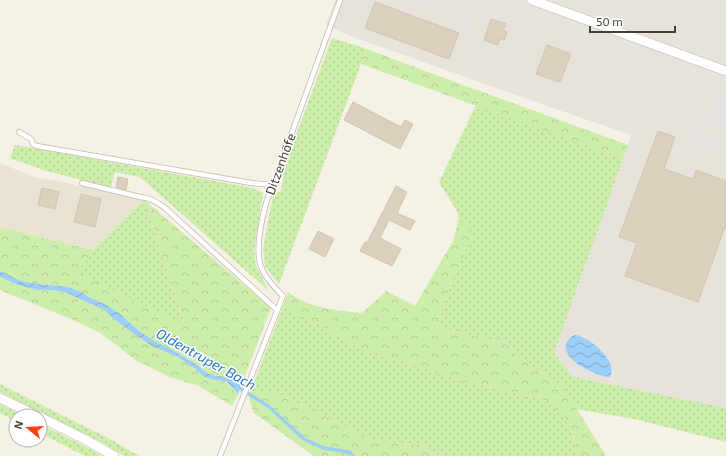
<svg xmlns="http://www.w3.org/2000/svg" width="726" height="456" font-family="'Exo 2',sans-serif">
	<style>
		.residential { fill: #e9e3d4 }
		.industrial { fill: #e7e2db; fill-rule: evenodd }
		.grass { fill: url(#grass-dots) }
		.forest { fill: url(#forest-crowns) }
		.parking { fill: #e5e3df }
		.water { fill: url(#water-waves) }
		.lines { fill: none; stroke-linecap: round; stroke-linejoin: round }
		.stream { stroke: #9ccff7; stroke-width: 3.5 }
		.building { fill: #dad0bd; stroke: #d3c5ad }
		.lane-casing { stroke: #c1b9a8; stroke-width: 6 }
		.street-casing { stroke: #c1b9a8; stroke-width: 10 }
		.lane { stroke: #fff; stroke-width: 4.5 }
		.street { stroke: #fff; stroke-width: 9 }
		.labels { text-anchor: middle; stroke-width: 3; stroke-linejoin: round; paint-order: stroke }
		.street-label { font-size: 13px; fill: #484135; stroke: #fff }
		.water-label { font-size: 14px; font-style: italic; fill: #2378bf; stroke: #fff }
	</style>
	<defs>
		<pattern id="grass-dots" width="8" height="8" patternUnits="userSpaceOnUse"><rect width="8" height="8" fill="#cdedab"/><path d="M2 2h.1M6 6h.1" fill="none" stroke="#b2cc94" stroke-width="1.8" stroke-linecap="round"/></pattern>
		<pattern id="forest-crowns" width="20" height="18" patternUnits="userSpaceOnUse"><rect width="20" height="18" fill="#cdedab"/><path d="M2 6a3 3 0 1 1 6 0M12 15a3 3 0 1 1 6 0" fill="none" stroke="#b2cc94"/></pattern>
		<pattern id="water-waves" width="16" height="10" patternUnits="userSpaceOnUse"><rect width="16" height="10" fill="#9ccff7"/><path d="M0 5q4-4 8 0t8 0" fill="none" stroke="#81aac9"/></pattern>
	</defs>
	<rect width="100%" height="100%" fill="#f5f1e6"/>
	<path class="residential" d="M0,163L34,177L54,180L144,200L93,250L0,227Z"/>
	<path class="industrial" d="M335,0H726V408L573,377L554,353L631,135L521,97L353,37L326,25ZM583,336L593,344L606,356L613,370V374L610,377L600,375L591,372L581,367L574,361L568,354Z"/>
	<g class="grass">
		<path d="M332,38L367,49L361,64L279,284L265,266L263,249L273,194L281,191L285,165Z"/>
		<path d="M476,105L623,159L554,353L573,377L726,408V442L634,419L576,409L562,385L529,365L515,354L508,342L496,341L438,328L446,297L454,276L465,222L459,218L458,213L439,182Z"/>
		<path d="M15,145L253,188L263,193L254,249L256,266L269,291L140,177L115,172L111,187L46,171L10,158Z"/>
		<path d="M144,200L185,326L77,273L93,250Z"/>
		<path d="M285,301L292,314L300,315L327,329L346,342L361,349L384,358L401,361L462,381L542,399L561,413L571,427L577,456H441L422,445L375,441L277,393H250Z"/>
		<path d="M0,384L108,438L139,456H124L101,442L0,392Z"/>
		<path d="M0,404L24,416H16V421L0,413Z"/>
		<path d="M40,424L94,451L102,456H85L40,433Z"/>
	</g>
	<g class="forest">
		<path d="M367,49L452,81L628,145L623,159L361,64Z"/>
		<path d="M144,200L271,308L241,386L229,377L215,376L205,372L197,365L178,353L156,342L139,331L119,313L81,292L68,287L37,284L21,281L0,271V227L93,250L78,273L185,325Z"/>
		<path d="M459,218L465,222L473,236L454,276L446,297L438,328L496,341L508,342L515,354L529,365L562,385L606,456H577L571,426L561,413L542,399L462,381L401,361L384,358L361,349L346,342L327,329L300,315H292L285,301L288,292C311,309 335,310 362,313L386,291L415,306L453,241Z"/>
		<path d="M0,277L19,285L37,290H54L67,293L104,310L115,320L136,335L152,345L176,356L194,368L204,376L214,380L225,381L238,394L232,406L199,386L170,377L137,361L100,333L78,322L0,290Z"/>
		<path d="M250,393H277L375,441L422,445L441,456H314L254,413L249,398Z"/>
	</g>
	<g class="parking">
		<path d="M411,0H434L440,2L438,10Z"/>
		<path d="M465,13L473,16L467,33L459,30Z"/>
		<path d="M723,89L726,90V121L713,116L716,109L712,107L716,96L720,97Z"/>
		<path d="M708,118L726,124V132L706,125Z"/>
		<path d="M689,131L726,145V153L686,138Z"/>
	</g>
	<g class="water">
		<path d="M0,271L21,281L37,284L69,287L81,292L91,298L106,305L119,313L139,331L156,342L178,353L197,365L205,372L215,376L229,377L241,386L238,394L226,381L214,380L203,376L194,368L176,356L152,346L136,335L115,320L104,310L67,293L54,290H37L19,285L0,277Z"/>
		<path d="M575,335C588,335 620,363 610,377C597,377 561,360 566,344C568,339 571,336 575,335Z"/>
	</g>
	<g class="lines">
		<path class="stream" d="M236,386L268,406L304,439L323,448L349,452L353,456"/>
	</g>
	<g class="building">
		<path d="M375,2L459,33L449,59L365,28Z"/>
		<path d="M491,19L506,24L503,30L507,32L504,40L500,39L498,45L484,40Z"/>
		<path d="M547,45L571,54L560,82L536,74Z"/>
		<path d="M353,102L401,127L405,120L413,124L400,149L344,120Z"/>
		<path d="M658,131L675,137L664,169L693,179L696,170L726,181V224L698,302L625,276L637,243L619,237Z"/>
		<path d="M118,177L128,179L126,190L116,187Z"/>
		<path d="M396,186L407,192L397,213L415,221L410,230L389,220L380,238L401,249L392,266L360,251L365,242L367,243Z"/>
		<path d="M42,188L59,192L55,209L38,205Z"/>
		<path d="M81,194L101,199L95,227L74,222Z"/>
		<path d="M318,231L334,239L325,257L309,249Z"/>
	</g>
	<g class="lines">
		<defs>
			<g id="lane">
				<path d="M19,132L31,139L33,144L37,146L251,183L273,185"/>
				<path d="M82,183L140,197C151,198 155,201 164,207L277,310"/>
				<path d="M220,456L283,296C275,288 266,279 262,269C253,249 264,204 273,185L340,0"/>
			</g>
			<g id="street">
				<path d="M532,0L726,71"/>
				<path d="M0,398L37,416"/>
				<path d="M40,417L86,440L114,456"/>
			</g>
		</defs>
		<use href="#lane" class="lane-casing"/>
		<use href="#street" class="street-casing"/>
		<use href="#lane" class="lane"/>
		<use href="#street" class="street"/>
	</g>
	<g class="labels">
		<g class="street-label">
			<text transform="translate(280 164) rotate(-70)" y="5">Ditzenhöfe</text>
		</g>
		<g class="water-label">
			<text transform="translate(206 359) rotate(29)" y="5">Oldentruper Bach</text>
		</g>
	</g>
	<g transform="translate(28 428) rotate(288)"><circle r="19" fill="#ffffff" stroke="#b6b3ae"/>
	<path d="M0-3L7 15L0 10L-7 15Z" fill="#ff3e13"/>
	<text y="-6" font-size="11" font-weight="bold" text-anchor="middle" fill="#484135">N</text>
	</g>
	<path d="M590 26v6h85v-6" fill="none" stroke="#484135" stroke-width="2"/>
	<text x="596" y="26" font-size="12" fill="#484135" stroke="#ffffff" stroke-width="3" paint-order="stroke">50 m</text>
</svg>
